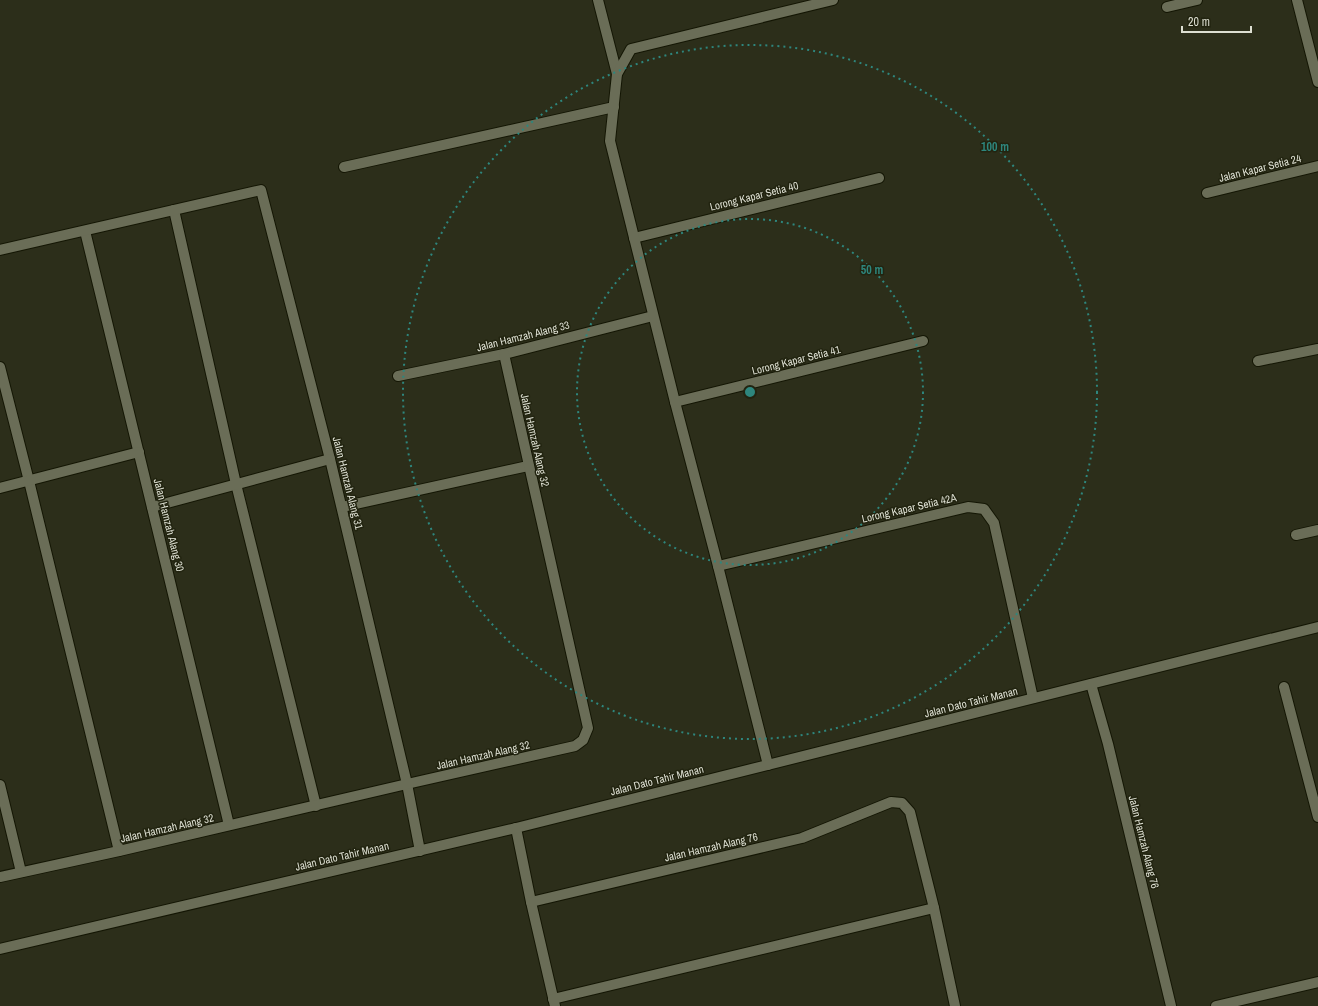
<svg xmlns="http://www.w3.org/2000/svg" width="1318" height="1006" font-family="'Archivo Narrow',sans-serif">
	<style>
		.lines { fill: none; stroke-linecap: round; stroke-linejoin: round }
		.minor-casing { stroke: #141604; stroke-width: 12 }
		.minor { stroke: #6a6d57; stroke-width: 10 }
		.ring { fill: none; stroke: #2e867d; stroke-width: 2; stroke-dasharray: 2 4 }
		.labels { text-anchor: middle; stroke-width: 3; stroke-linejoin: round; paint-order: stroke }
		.street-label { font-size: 11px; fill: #dddfd2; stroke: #222410 }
		.centre { fill: #2e867d; stroke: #222410; stroke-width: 2 }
		.ring-label { font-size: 12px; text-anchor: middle; font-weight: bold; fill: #2e867d; stroke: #222410; stroke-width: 3; stroke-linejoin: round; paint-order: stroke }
	</style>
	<rect width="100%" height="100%" fill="#2c2e1a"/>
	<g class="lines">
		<defs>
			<g id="minor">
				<path d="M598,0L617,74"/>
				<path d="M1297,0L1318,82"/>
				<path d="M1167,7L1197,0"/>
				<path d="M344,167L614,107"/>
				<path d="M1207,193L1318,166"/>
				<path d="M174,210L236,484L316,806"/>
				<path d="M85,231L229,825"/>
				<path d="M634,238L879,178"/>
				<path d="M0,250L261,190L330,459L407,784L420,851"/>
				<path d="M1258,361L1318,349"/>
				<path d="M0,367L29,481L119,851"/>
				<path d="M398,376L504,354L653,316"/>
				<path d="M675,402L923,341"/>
				<path d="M0,488L139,452"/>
				<path d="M152,507L330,459"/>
				<path d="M342,507L528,466"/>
				<path d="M1296,535L1318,530"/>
				<path d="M718,566L968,507L984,509L994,523L1033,698"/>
				<path d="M1091,684L1108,744L1171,1006"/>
				<path d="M1284,687L1318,817"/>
				<path d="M768,765L718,566L675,402L610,141L617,74L631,49L833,0"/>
				<path d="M0,785L21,872"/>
				<path d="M516,828L531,902L555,1006"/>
				<path d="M0,877L119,851L407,784L575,746L583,740L588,728L504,354"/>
				<path d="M531,902L802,838L891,802L902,803L910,812L934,908L955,1006"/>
				<path d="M0,949L516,828L1318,627"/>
				<path d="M553,999L934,908"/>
				<path d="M1216,1006L1318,982"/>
			</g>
		</defs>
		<use href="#minor" class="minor-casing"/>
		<use href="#minor" class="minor"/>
	</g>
	<g class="ring">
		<circle cx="750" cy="392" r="173"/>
		<circle cx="750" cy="392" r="347"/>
	</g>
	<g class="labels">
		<g class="street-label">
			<text transform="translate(1260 168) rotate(-14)" y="4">Jalan Kapar Setia 24</text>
			<text transform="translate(754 196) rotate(-14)" y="4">Lorong Kapar Setia 40</text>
			<text transform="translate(523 336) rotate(-14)" y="4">Jalan Hamzah Alang 33</text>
			<text transform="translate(796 360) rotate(-14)" y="4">Lorong Kapar Setia 41</text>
			<text transform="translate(535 440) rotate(77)" y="4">Jalan Hamzah Alang 32</text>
			<text transform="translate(348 483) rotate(76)" y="4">Jalan Hamzah Alang 31</text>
			<text transform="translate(909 508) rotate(-13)" y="4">Lorong Kapar Setia 42A</text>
			<text transform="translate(169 525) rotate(76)" y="4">Jalan Hamzah Alang 30</text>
			<text transform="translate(971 702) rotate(-14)" y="4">Jalan Dato Tahir Manan</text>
			<text transform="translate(483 755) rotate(-13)" y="4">Jalan Hamzah Alang 32</text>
			<text transform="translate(657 780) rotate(-14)" y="4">Jalan Dato Tahir Manan</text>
			<text transform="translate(167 828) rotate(-13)" y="4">Jalan Hamzah Alang 32</text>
			<text transform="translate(1144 842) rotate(76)" y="4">Jalan Hamzah Alang 76</text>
			<text transform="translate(711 847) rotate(-13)" y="4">Jalan Hamzah Alang 76</text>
			<text transform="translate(342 856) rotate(-13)" y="4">Jalan Dato Tahir Manan</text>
		</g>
	</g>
	<circle cx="750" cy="392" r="6" class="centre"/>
	<g class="ring-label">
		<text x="995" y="151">100 m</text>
		<text x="872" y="274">50 m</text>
	</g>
	<path d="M1182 26v6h69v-6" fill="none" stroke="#dddfd2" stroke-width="2"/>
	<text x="1188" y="26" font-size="12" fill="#dddfd2" stroke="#222410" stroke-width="3" paint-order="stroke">20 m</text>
</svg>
